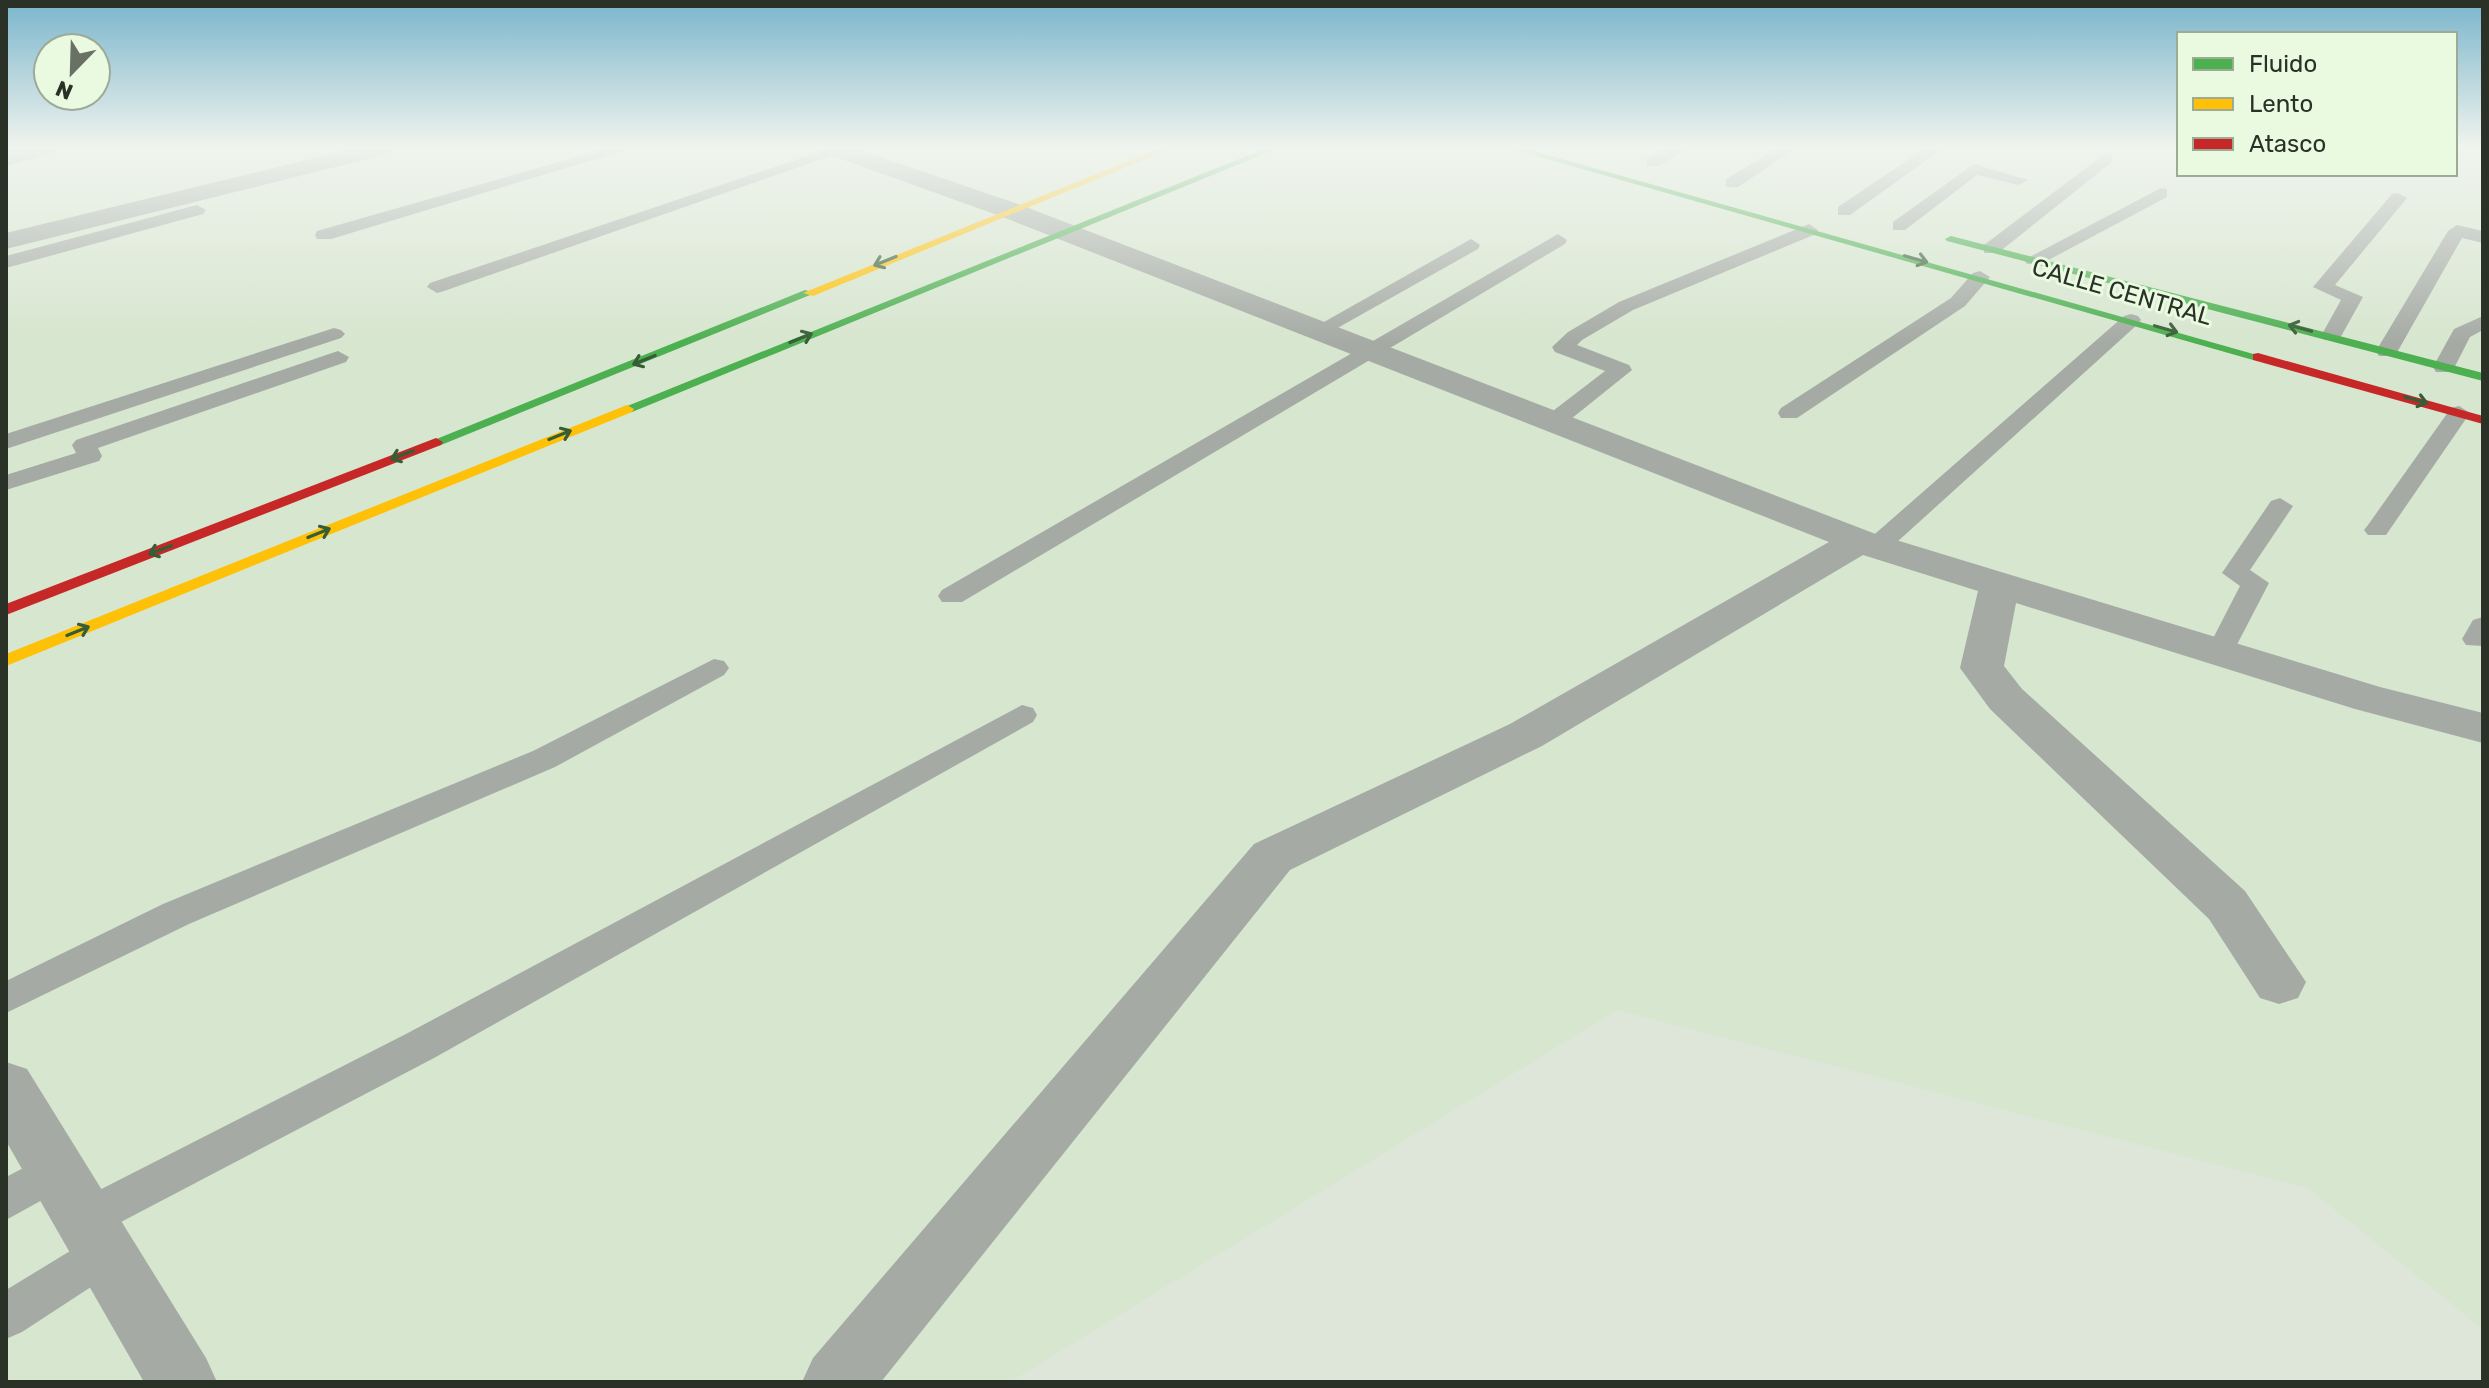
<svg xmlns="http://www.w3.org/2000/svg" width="2489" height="1388" font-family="Rubik,sans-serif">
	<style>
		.built { fill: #d7e6cf }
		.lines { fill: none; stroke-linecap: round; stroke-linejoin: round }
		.lane { fill: #a6aaa5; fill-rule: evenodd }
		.street { fill: #a6aaa5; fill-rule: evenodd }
		.fast { fill: #4caf50; fill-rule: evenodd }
		.slow { fill: #ffc107; fill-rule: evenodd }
		.jam { fill: #c62828; fill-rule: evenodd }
		.oneway { stroke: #365d35 }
		.labels { text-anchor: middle; stroke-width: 6; stroke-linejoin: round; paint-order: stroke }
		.far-street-label { font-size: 24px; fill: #2a3127; stroke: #e9fae0 }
	</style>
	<rect width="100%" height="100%" fill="#dde6d9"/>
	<path class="built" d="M6,149H2179V174H2455V149H2483V1329L2308,1188L1617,1010L1010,1382H6Z"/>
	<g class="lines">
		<g class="lane">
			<path d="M605,149H629L331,239H317L315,235L317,231Z"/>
			<path d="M828,149L848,150L444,291L437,293L427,287L430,283Z"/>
			<path d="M1666,149H1686L1659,166H1647V158Z"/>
			<path d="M1776,149H1795L1738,187H1726V179Z"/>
			<path d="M1924,149H1942L1850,215H1838V207Z"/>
			<path d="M2106,153L2112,154V162L1998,253H1984V245Z"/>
			<path d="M1974,164L2028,180L2019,185L1977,175L1905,230H1893V222Z"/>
			<path d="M2161,188L2167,189V197L2041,264H2027L2024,260Z"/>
			<path d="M2398,193L2407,198L2335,285L2363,297L2339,340H2325L2321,336L2341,300L2313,287L2392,194Z"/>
			<path d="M197,205L206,210L203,214L6,268V256Z"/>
			<path d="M1809,224L1818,230L1816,234L1633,310L1582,340L1577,345L1629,365L1632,370L1561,427H1545L1541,422L1545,417L1605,371L1555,352L1552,347L1568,332L1619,302Z"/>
			<path d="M2457,225L2483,231V243L2462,238L2395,356H2379L2376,351L2448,231Z"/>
			<path d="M1558,234L1567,240L1565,244L962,602H942L938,596L942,590Z"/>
			<path d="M1471,239L1480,245L1478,249L1325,335H1311L1308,331Z"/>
			<path d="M1980,271L1990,277L1965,306L1797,418H1781L1778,413L1781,408L1951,298L1973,273Z"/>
			<path d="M2131,314L2138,316L2141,320L2138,324L1886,552H1868L1864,546L1868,540L2124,316Z"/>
			<path d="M2483,316V330L2470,337L2452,372H2436L2433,367L2454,329Z"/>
			<path d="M334,328L341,330L345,334L341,338L6,449V434Z"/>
			<path d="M338,351L349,357L346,362L98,448L102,456L99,461L6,490V475L76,453L72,445L76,440Z"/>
			<path d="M2459,406L2470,413L2386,535H2368L2364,530L2368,525L2451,408Z"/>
			<path d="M2280,498L2293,506L2250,570L2269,583L2230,658H2210L2206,652L2240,586L2222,573L2271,501Z"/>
			<path d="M2483,617V646L2466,645L2462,639L2473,620Z"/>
			<path d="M714,659L724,661L729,668L724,675L555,767L189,924L6,1013V981L163,904L533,751Z"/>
			<path d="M1022,705L1033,708L1037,715L1033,722L434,1058L100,1233L120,1238L126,1253L120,1268L22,1332L6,1339V1290L98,1234L85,1239L70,1233L63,1219L70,1205L406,1034Z"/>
			<path d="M56,1151L71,1156L77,1170L71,1184L6,1220V1177Z"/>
		</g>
		<g class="street">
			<path d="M17,149H55L51,154L6,166V152Z"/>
			<path d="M352,149H392L388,154L6,249V233Z"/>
			<path d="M823,149H857L1018,204L1873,533L2380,687L2483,713V743L2355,709L2016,603L2004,666L2022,689L2245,891L2306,982L2298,998L2279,1004L2260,998L2209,919L1990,709L1960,668L1978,591L1863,555L1542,746L1290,870L881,1382H802L813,1358L1254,844L1510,724L1829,542L1000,216L827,154Z"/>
			<path d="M6,1062L27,1069L206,1358L217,1382H144L6,1141Z"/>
		</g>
		<g class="fast">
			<path d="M1264,149H1276L632,412L627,413L620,409Z"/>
			<path d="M1512,149H1526L2264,357L2253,360Z"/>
			<path d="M1951,236L2483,373V381L1947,241L1945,239Z"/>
			<path d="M805,290L815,293L441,445L436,446L429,442Z"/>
		</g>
		<g class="slow">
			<path d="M1158,149H1170L813,296L803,293Z"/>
			<path d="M627,405L634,409L632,412L6,666V654Z"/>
		</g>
		<g class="jam">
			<path d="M2258,353L2483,416V424L2253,360V354Z"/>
			<path d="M436,438L443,442L441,445L6,615V604Z"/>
		</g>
	</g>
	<defs><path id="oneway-shaft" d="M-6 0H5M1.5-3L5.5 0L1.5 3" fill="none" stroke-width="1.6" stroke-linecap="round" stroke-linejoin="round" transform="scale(2)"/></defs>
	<g class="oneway">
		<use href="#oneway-shaft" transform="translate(1916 259) rotate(16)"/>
		<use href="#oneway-shaft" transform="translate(885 261) rotate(158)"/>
		<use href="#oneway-shaft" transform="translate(2300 328) rotate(-165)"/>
		<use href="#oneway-shaft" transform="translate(2166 329) rotate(16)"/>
		<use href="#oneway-shaft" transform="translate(801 338) rotate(-22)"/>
		<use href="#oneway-shaft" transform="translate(644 360) rotate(158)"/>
		<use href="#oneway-shaft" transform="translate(2416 400) rotate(16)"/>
		<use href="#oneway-shaft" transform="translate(560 435) rotate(-22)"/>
		<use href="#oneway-shaft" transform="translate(402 455) rotate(159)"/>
		<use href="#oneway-shaft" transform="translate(319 533) rotate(-22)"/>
		<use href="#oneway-shaft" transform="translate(160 550) rotate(159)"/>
		<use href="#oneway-shaft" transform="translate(78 631) rotate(-22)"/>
	</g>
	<linearGradient id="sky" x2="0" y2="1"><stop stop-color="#7ab5cc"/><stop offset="0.43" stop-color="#f0f4ee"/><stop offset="1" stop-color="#f0f4ee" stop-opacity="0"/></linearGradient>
	<rect width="2489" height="343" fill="url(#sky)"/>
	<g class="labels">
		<g class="far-street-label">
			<text transform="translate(2122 292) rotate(16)" y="8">CALLE CENTRAL</text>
		</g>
	</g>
	<rect width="2489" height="1388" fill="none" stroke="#2a3127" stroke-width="16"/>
	<rect x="2177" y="32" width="280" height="144" fill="#e9fae0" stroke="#9daa96" stroke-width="2"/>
	<rect x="2193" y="58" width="40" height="12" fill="#4caf50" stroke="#9daa96" stroke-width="2"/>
	<text x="2249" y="72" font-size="24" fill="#2a3127">Fluido</text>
	<rect x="2193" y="98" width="40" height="12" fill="#ffc107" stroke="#9daa96" stroke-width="2"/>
	<text x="2249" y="112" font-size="24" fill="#2a3127">Lento</text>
	<rect x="2193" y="138" width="40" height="12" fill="#c62828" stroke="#9daa96" stroke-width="2"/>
	<text x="2249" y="152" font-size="24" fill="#2a3127">Atasco</text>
	<g transform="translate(72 72) rotate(203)"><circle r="38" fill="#e9fae0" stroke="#9daa96" stroke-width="2"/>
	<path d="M0-6L14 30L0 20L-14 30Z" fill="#697065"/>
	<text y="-12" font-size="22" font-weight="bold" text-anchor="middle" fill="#2a3127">N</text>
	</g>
</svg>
